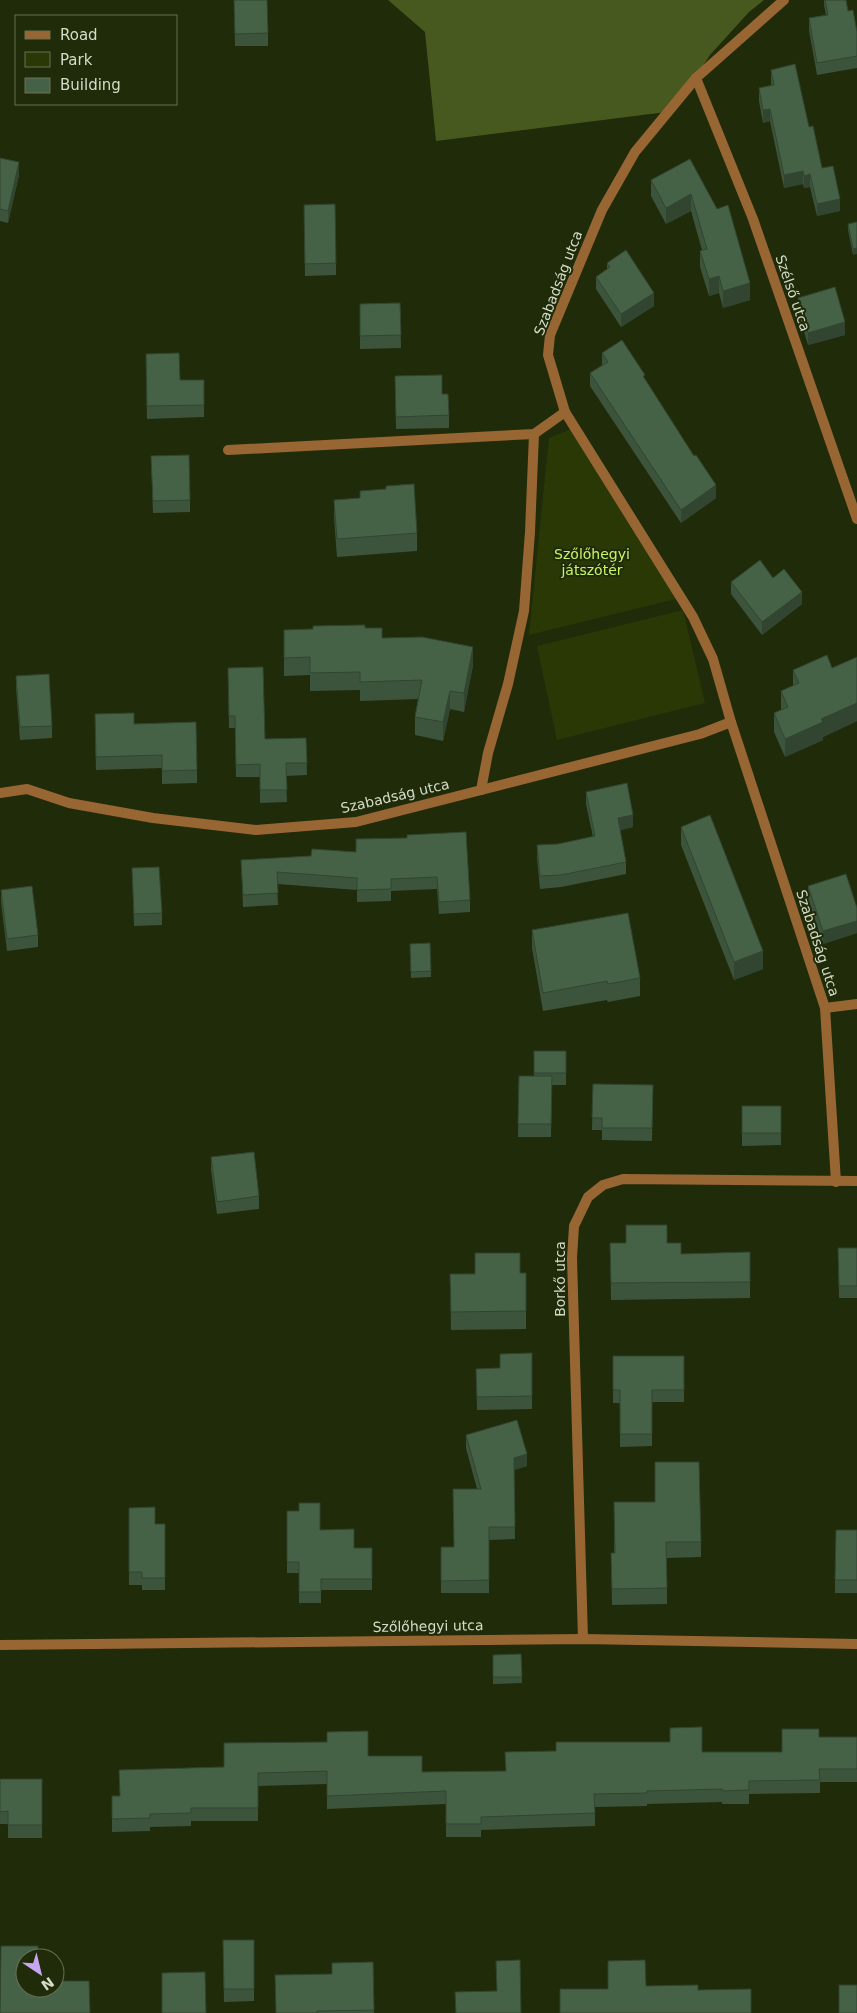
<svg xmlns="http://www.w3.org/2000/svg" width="857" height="2013" font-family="'DejaVu Sans',sans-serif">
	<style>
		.green { fill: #2a3806 }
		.forest { fill: #47591e }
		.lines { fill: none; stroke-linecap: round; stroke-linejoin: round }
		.pedestrian { stroke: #976633; stroke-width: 10 }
		.minor { stroke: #976633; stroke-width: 10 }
		.wall { fill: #3c543c }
		.shaded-wall { fill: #314531 }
		.building { fill: #466246; stroke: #314531 }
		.labels { text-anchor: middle; stroke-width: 4; stroke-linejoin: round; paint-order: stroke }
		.street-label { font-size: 14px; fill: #d4dcc8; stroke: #202b09 }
		.park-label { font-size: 14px; fill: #c8f467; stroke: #202b09 }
	</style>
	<rect width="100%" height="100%" fill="#202b09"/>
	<g class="green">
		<path d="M571,429L680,598L529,635L549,438Z"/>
		<path d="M683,610L705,703L557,740L537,646Z"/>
	</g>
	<path class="forest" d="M388,0H764L749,12L710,55L674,111L436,141L425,32Z"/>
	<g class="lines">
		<path class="pedestrian" d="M481,790L488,753L508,684L524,611L530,532L534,434"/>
		<g class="minor">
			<path d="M784,0L696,78L635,152L602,210L550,335L548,355L565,412L693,617L713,659L731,722L825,1008L836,1182"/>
			<path d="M696,78L753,219L857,519"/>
			<path d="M228,450L534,434L565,412"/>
			<path d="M0,793L27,789L69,803L153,818L256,830L356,822L700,734L731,722"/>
			<path d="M825,1008L857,1004"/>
			<path d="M583,1639L572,1258L574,1226L588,1197L603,1185L623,1179L857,1181"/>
			<path d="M0,1645L583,1639L857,1644"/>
		</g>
	</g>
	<g class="wall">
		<path d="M234,0L268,33V46H235Z"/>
		<path d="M824,0H846L848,11L857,32V68L817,75L809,30V18L826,15L824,5Z"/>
		<path d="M771,70L809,127L822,168L840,211L817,216L810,187L804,188L803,184L784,188L770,121L763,123L759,101V88L771,85Z"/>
		<path d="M0,158L19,175L8,223L0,221Z"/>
		<path d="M690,159L750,300L723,308L719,293L709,296L700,267V251L702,250L691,211L666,224L651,196V180Z"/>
		<path d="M304,217L336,263V275L305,276Z"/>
		<path d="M857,222L853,255L848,230V224Z"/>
		<path d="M607,263L654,306L621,327L596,289V277L607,269Z"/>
		<path d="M798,298L845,335L808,345L798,311Z"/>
		<path d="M400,303L401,348L360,349V304Z"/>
		<path d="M602,353L645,380L716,498L681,523L590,386V373L602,365Z"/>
		<path d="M146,367L180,380H204V417L147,419Z"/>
		<path d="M395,376L442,394L449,415V428L396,429Z"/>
		<path d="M151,456L190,500V512L153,513Z"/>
		<path d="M334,500L417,533V551L337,557L334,518Z"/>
		<path d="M773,578L802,604L762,635L731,594V582Z"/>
		<path d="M365,628L382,638L473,665L464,712L450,709L443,741L415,735V717L418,699L360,701V690L310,691V675L284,676V630Z"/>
		<path d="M857,657V721L823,737V740L785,757L774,732V713L781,710V691L793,686V670L832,668Z"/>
		<path d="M228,668L265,739L306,738L307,775L286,776L287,802L260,803V777H236L235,728H229Z"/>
		<path d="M16,676L52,726V738L20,740L16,688Z"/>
		<path d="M134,724L197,770V783L162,784V768L96,770L95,726Z"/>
		<path d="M586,792L633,827L620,830L626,862V874L561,887L540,889L537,858V845L558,844L593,837L586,804Z"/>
		<path d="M681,827L763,969L734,980L681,845Z"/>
		<path d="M407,838L470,900V912L439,914L437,889L391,891V901L357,902V890L277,884L278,905L243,907L241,860L311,856L356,852Z"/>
		<path d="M132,868L162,913V925L134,926Z"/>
		<path d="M808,886L857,908V933L823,944L808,898Z"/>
		<path d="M1,890L38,935V947L7,951L1,902Z"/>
		<path d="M532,930L640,978V996L608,1002L607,1000L543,1011L532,948Z"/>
		<path d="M410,950L431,971V977L411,978Z"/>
		<path d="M534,1051H566V1085H552L551,1137H518L519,1076H534Z"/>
		<path d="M593,1084L653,1085L652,1141L602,1140V1130H592Z"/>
		<path d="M742,1106L781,1133V1145L742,1146Z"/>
		<path d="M211,1157L259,1196V1209L217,1214L211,1170Z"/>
		<path d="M610,1243H667L681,1254L750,1252V1298L611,1300Z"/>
		<path d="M838,1248H857V1298H839Z"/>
		<path d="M520,1273H526V1329L451,1330L450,1274Z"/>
		<path d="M532,1353V1409L477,1410L476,1369L500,1368Z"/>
		<path d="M613,1356H684V1402H652V1446L620,1447V1403H613Z"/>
		<path d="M466,1435L527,1466L514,1470L515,1539L489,1540V1593H441V1547H454L477,1489L466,1448Z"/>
		<path d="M614,1502L701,1542V1557L667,1558V1604L612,1605L611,1553H614Z"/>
		<path d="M129,1508L155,1524H165V1590H142V1585H129Z"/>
		<path d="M299,1511L320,1530L354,1548H372V1590H321V1603H299V1573H287V1522Z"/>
		<path d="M857,1530V1593H835V1580Z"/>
		<path d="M521,1654L522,1683L493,1684V1655Z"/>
		<path d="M819,1737H857V1782H820V1793L749,1794V1804H722V1802L647,1804V1806L595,1807V1826L481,1830V1837H446V1804L327,1809V1784L258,1786V1821H191V1826L150,1827V1831L112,1832V1796H119L224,1767L368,1756L422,1772L505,1771L702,1752H782Z"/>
		<path d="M0,1779H42V1838H8V1824H0Z"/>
		<path d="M223,1940L254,1989V2001L224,2002Z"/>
		<path d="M373,1962L374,2013H276L332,1974Z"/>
	</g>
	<g class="shaded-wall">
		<path d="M770,109V121L763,123V110Z"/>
		<path d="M19,162V175L8,223V211Z"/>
		<path d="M803,171V184L784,188V175Z"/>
		<path d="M810,174V187L804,188V176Z"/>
		<path d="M691,194V211L666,224V208Z"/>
		<path d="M840,199V211L817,216V204Z"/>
		<path d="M857,248V254L853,255V249Z"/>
		<path d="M719,276V293L709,296V279Z"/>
		<path d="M750,283V300L723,308V291Z"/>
		<path d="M654,293V306L621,327V314Z"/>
		<path d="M845,322V335L808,345V333Z"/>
		<path d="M716,485V498L681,523V510Z"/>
		<path d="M802,592V604L762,635V622Z"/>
		<path d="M473,647V665L464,712V693Z"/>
		<path d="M450,691V709L443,741V722Z"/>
		<path d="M857,703V721L823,737V740L785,757V739L821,719Z"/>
		<path d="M633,815V827L618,831V818Z"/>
		<path d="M857,921V933L823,944V931Z"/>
		<path d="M763,951V969L734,980V962Z"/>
		<path d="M527,1454V1466L514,1470V1458Z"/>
	</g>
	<g class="building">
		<path d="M234,0H267L268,33L235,34Z"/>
		<path d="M825,0H846L848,11L853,10L857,32V56L817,63L809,18L828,15Z"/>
		<path d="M795,64L809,127L813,126L822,168L833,166L840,199L817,204L810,174L804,176L803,171L784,175L770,109L763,110L759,88L774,85L771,70Z"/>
		<path d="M0,158L19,162L8,211L0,209Z"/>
		<path d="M690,159L717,209L728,205L750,283L723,291L719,276L709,279L700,251L707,249L691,194L666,208L651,180Z"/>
		<path d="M335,204L336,263L305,264L304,205Z"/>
		<path d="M857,222V248L853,249L848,224Z"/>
		<path d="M626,250L654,293L621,314L596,277L610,267L607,263Z"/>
		<path d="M835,287L845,322L808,333L798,298Z"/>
		<path d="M400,303L401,335L360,336V304Z"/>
		<path d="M622,340L645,375L643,376L694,456L696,455L716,485L681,510L590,373L608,362L602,353Z"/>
		<path d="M179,353L180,380H204V405L147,406L146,354Z"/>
		<path d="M442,375V394H448L449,415L396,417L395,376Z"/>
		<path d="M189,455L190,500L153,501L151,456Z"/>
		<path d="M414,484L417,533L337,539L334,500L360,498V491L386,489V486Z"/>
		<path d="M760,560L773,578L784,569L802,592L762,622L731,582Z"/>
		<path d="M365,625V628H382V638L422,637L473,647L464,693L450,691L443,722L415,717L422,680L360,682V672L310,673V657L284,658V630L313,629V626Z"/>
		<path d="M827,655L832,668L857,657V703L821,719L823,722L785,739L774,713L788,707L781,691L799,683L793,670Z"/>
		<path d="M263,667L265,739L306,738L307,763H286L287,790H260V764L236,765L235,716H229L228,668Z"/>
		<path d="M49,674L52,726L20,727L16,676Z"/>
		<path d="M134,713V724L196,722L197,770L162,771V755L96,757L95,714Z"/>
		<path d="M627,783L633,815L618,818L626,862L561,875L540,876L537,845L558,844L595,836L586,792Z"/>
		<path d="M710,815L763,951L734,962L681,827Z"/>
		<path d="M466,832L470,900L439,902L437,877L391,879V889L357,890V878L277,872L278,893L243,895L241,860L311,856L312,849L356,852V839L407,838V835Z"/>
		<path d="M159,867L162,913L134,914L132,868Z"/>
		<path d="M846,874L857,908V921L823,931L808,886Z"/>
		<path d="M32,886L38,935L7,939L1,890Z"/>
		<path d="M628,913L640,978L608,984L607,981L543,993L532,930Z"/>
		<path d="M430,943L431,971L411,972L410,944Z"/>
		<rect x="534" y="1051" width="32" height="22"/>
		<path d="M519,1076H552L551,1124H518Z"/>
		<path d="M593,1084L653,1085L652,1128H602V1118H592Z"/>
		<rect x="742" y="1106" width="39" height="27"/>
		<path d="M254,1152L259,1196L217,1202L211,1157Z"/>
		<path d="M626,1225H667V1243H681V1254L750,1252V1282L611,1283L610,1243H626Z"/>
		<path d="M838,1248H857V1286H839Z"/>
		<path d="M475,1253H520V1273H526V1311L451,1312L450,1274H475Z"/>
		<path d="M532,1353V1396L477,1397L476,1369L500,1368V1354Z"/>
		<path d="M613,1356H684V1390H652V1434H620V1390H613Z"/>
		<path d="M517,1420L527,1454L514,1458L515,1527H489V1580L441,1581V1547H454L453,1489H481L466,1435Z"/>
		<path d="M655,1462H699L701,1542H666L667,1588L612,1589L611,1553H615L614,1502H655Z"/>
		<path d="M299,1503H320V1530L354,1529V1548H372V1579H321V1592H299V1562H287V1511H299Z"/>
		<path d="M155,1507V1524H165V1578H142V1572H129V1508Z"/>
		<path d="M836,1530H857V1580H835Z"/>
		<path d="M521,1654L522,1677H493V1655Z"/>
		<path d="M702,1727V1752H782V1729H819V1737H857V1769H819L820,1780L749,1781V1790L722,1791V1789L647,1791V1793L594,1794L595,1813L481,1817V1824H446V1791L327,1796V1771L258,1773V1808H191V1813L150,1814V1818L112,1819V1796H120L119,1770L224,1767V1743L327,1742V1732L368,1731V1756H422V1772L506,1771L505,1752L556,1751V1742H670V1728Z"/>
		<path d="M0,1779H42V1825H8V1811L0,1812Z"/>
		<path d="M223,1940H254V1989H224Z"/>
		<path d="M1,1946H38V1958H25V1988H55V1981H89L90,2013H0Z"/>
		<path d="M520,1960L521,2013H456L455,1992L497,1991L496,1961Z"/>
		<path d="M645,1960L646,1986L698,1985V1990L751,1989V2013H560V1989H608V1961Z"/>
		<path d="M373,1962L374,2010L317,2011V2013H276L275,1975L332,1974V1963Z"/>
		<path d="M205,1972L206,2013H162V1973Z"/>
		<rect x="839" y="1985" width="18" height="28"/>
	</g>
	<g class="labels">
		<g class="street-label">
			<text transform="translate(558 283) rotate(-69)" y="5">Szabadság utca</text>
			<text transform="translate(793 293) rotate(71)" y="5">Szélső utca</text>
			<text transform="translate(395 796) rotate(-13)" y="5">Szabadság utca</text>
			<text transform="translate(818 943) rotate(72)" y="5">Szabadság utca</text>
			<text transform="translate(560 1279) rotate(-90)" y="5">Borkő utca</text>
			<text transform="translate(428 1626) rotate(-1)" y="5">Szőlőhegyi utca</text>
		</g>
		<g class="park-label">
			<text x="592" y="559">Szőlőhegyi<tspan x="592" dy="16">játszótér</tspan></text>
		</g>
	</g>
	<rect x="15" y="15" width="162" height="90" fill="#202b09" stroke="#687255"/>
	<rect x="25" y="31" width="25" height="8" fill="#976633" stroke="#687255"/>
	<text x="60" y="40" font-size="15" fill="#d4dcc8">Road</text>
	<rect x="25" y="52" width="25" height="15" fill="#2a3806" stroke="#687255"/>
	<text x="60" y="65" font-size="15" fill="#d4dcc8">Park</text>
	<rect x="25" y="78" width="25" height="15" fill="#466246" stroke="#687255"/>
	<text x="60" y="90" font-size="15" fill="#d4dcc8">Building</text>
	<g transform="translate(40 1973) rotate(145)"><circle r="24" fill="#202b09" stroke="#687255"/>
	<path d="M0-4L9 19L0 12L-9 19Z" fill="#c7a6f0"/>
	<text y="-8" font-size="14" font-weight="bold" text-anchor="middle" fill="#d4dcc8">N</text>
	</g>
</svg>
